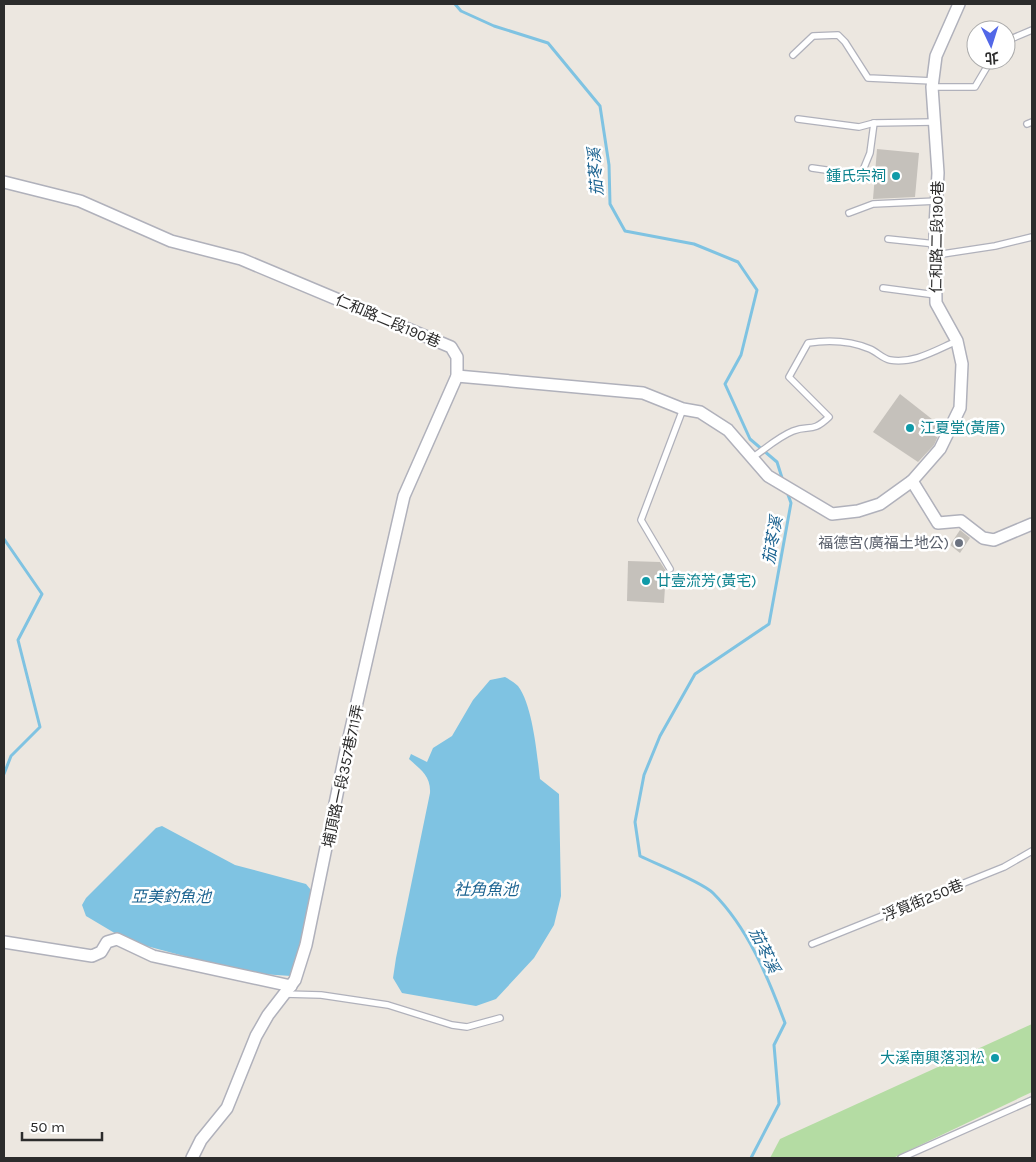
<svg xmlns="http://www.w3.org/2000/svg" width="1036" height="1162" font-family="Karla,'Noto Sans TC',sans-serif">
	<style>
		.green { fill: #b4dca3 }
		.water { fill: #7fc3e2 }
		.lines { fill: none; stroke-linecap: round; stroke-linejoin: round }
		.stream { stroke: #7fc3e2; stroke-width: 3 }
		.building { fill: #c5c1bb }
		.service-casing { stroke: #b0b1bb; stroke-width: 8 }
		.minor-casing { stroke: #b0b1bb; stroke-width: 14 }
		.service { stroke: #fff; stroke-width: 5.5 }
		.minor { stroke: #fff; stroke-width: 11 }
		.culture-dot { fill: #0f9aa8; stroke: #fff; stroke-width: 2 }
		.worship-dot { fill: #6b7280; stroke: #fff; stroke-width: 2 }
		.labels { text-anchor: middle; stroke-width: 5; stroke-linejoin: round; paint-order: stroke }
		.culture-label { font-size: 15px; fill: #0d838f; stroke: #fff; text-anchor: end }
		.street-label { font-size: 15px; fill: #2c2c2c; stroke: #fff }
		.worship-label { font-size: 15px; fill: #5b616d; stroke: #fff; text-anchor: end }
		.water-label { font-size: 16px; font-style: italic; fill: #1c6390; stroke: #fff }
	</style>
	<rect width="100%" height="100%" fill="#ece7e0"/>
	<path class="green" d="M1032,1024V1092L893,1158H770L780,1139Z"/>
	<g class="water">
		<path d="M505,677C509,679 515,683 518,686C533,706 537,755 540,779L559,794L561,896L554,925L534,958L496,999L476,1006L402,993L393,978L396,958L430,793C431,776 421,770 409,759L411,754L427,762L433,748L452,736L473,700L490,680Z"/>
		<path d="M162,826L235,865L306,884L311,890L312,897L295,970L291,976L247,973L128,941L86,916L82,905L86,898L156,828Z"/>
	</g>
	<g class="lines">
		<g class="stream">
			<path d="M455,4L461,11L494,26L548,43L600,106L609,165L610,204L625,231L694,244L738,262L757,290L741,355L725,384L750,439L777,462L783,481"/>
			<path d="M4,539L42,594L18,640L40,727L11,756L4,774"/>
			<path d="M751,1158L779,1104L774,1045L785,1023C768,977 748,928 713,893C702,882 656,864 640,856L635,822L644,775L660,736L695,674L769,624L791,503L787,492"/>
		</g>
	</g>
	<g class="building">
		<path d="M877,149L919,153L915,197L873,199Z"/>
		<path d="M900,394L942,427L934,445L918,462L873,432Z"/>
		<path d="M960,530L970,538L960,553L950,545Z"/>
		<path d="M628,561L660,562L666,571L664,603L627,601Z"/>
	</g>
	<g class="lines">
		<defs>
			<g id="service">
				<path d="M1006,41L1032,30"/>
				<path d="M793,55L813,36L838,35L845,42L868,78L933,81"/>
				<path d="M932,87H975L991,60"/>
				<path d="M798,119L859,127L874,123L934,122"/>
				<path d="M1027,124L1032,122"/>
				<path d="M812,168L861,175L870,153L874,123"/>
				<path d="M849,213L873,204L937,201"/>
				<path d="M888,239L936,244"/>
				<path d="M936,255L995,246L1032,237"/>
				<path d="M883,288L936,295"/>
				<path d="M752,458C765,449 778,437 793,431C810,424 811,434 829,417L789,377L808,343C828,340 851,341 870,349C877,352 883,359 890,360C914,364 936,350 957,341"/>
				<path d="M670,569L641,520L683,409"/>
				<path d="M812,944L1004,867L1032,851"/>
				<path d="M284,994L321,995L388,1005L452,1025L467,1027L500,1018"/>
				<path d="M901,1158L1032,1100"/>
			</g>
			<g id="minor">
				<path d="M4,182L80,201L171,241L241,259L451,347L457,357V376L404,496L345,755L306,945L295,980L268,1015L256,1036L227,1108L201,1140L192,1158"/>
				<path d="M457,376L643,393L683,409L700,412L728,430L768,476L832,514L858,511L880,504L912,481L940,449L960,408L962,364L957,341L936,303L935,227L938,173L932,87L936,56L959,4"/>
				<path d="M912,481L938,523L961,521L983,538L994,540L1032,524"/>
				<path d="M4,942L92,956L101,952L107,942L117,939L153,956L291,986"/>
			</g>
		</defs>
		<use href="#service" class="service-casing"/>
		<use href="#minor" class="minor-casing"/>
		<use href="#service" class="service"/>
		<use href="#minor" class="minor"/>
	</g>
	<g class="culture-dot">
		<circle cx="896" cy="176" r="5"/>
		<circle cx="910" cy="428" r="5"/>
		<circle cx="646" cy="581" r="5"/>
		<circle cx="995" cy="1058" r="5"/>
	</g>
	<circle class="worship-dot" cx="959" cy="543" r="5"/>
	<g class="labels">
		<g class="culture-label">
			<text x="886" y="181">鍾氏宗祠</text>
			<text x="920" y="433" text-anchor="start">江夏堂(黃厝)</text>
			<text x="656" y="586" text-anchor="start">廿壹流芳(黃宅)</text>
			<text x="985" y="1063">大溪南興落羽松</text>
		</g>
		<g class="street-label">
			<text transform="translate(937 237) rotate(-89)" y="5">仁和路二段190巷</text>
			<text transform="translate(388 321) rotate(23)" y="5">仁和路二段190巷</text>
			<text transform="translate(343 776) rotate(-78)" y="5">埔頂路一段357巷711弄</text>
			<text transform="translate(923 900) rotate(-22)" y="5">浮筧街250巷</text>
		</g>
		<g class="worship-label">
			<text x="949" y="548">福德宮(廣福土地公)</text>
		</g>
		<g class="water-label">
			<text transform="translate(595 172) rotate(-94)" y="6">茄苳溪</text>
			<text transform="translate(772 540) rotate(-80)" y="6">茄苳溪</text>
			<text x="486" y="895">社角魚池</text>
			<text x="171" y="902">亞美釣魚池</text>
			<text transform="translate(765 950) rotate(64)" y="6">茄苳溪</text>
		</g>
	</g>
	<rect width="1036" height="1162" fill="none" stroke="#2c2c2c" stroke-width="10"/>
	<g transform="translate(991 45) rotate(176)"><circle r="24" fill="#ffffff" stroke="#ababab"/>
	<path d="M0-4L9 19L0 12L-9 19Z" fill="#5267e7"/>
	<text y="-8" font-size="14" font-weight="bold" text-anchor="middle" fill="#2c2c2c">北</text>
	</g>
	<path d="M22 1132v8h80v-8" fill="none" stroke="#2c2c2c" stroke-width="2.5"/>
	<text x="30" y="1132" font-size="15" fill="#2c2c2c" stroke="#ffffff" stroke-width="4" paint-order="stroke">50 m</text>
</svg>
